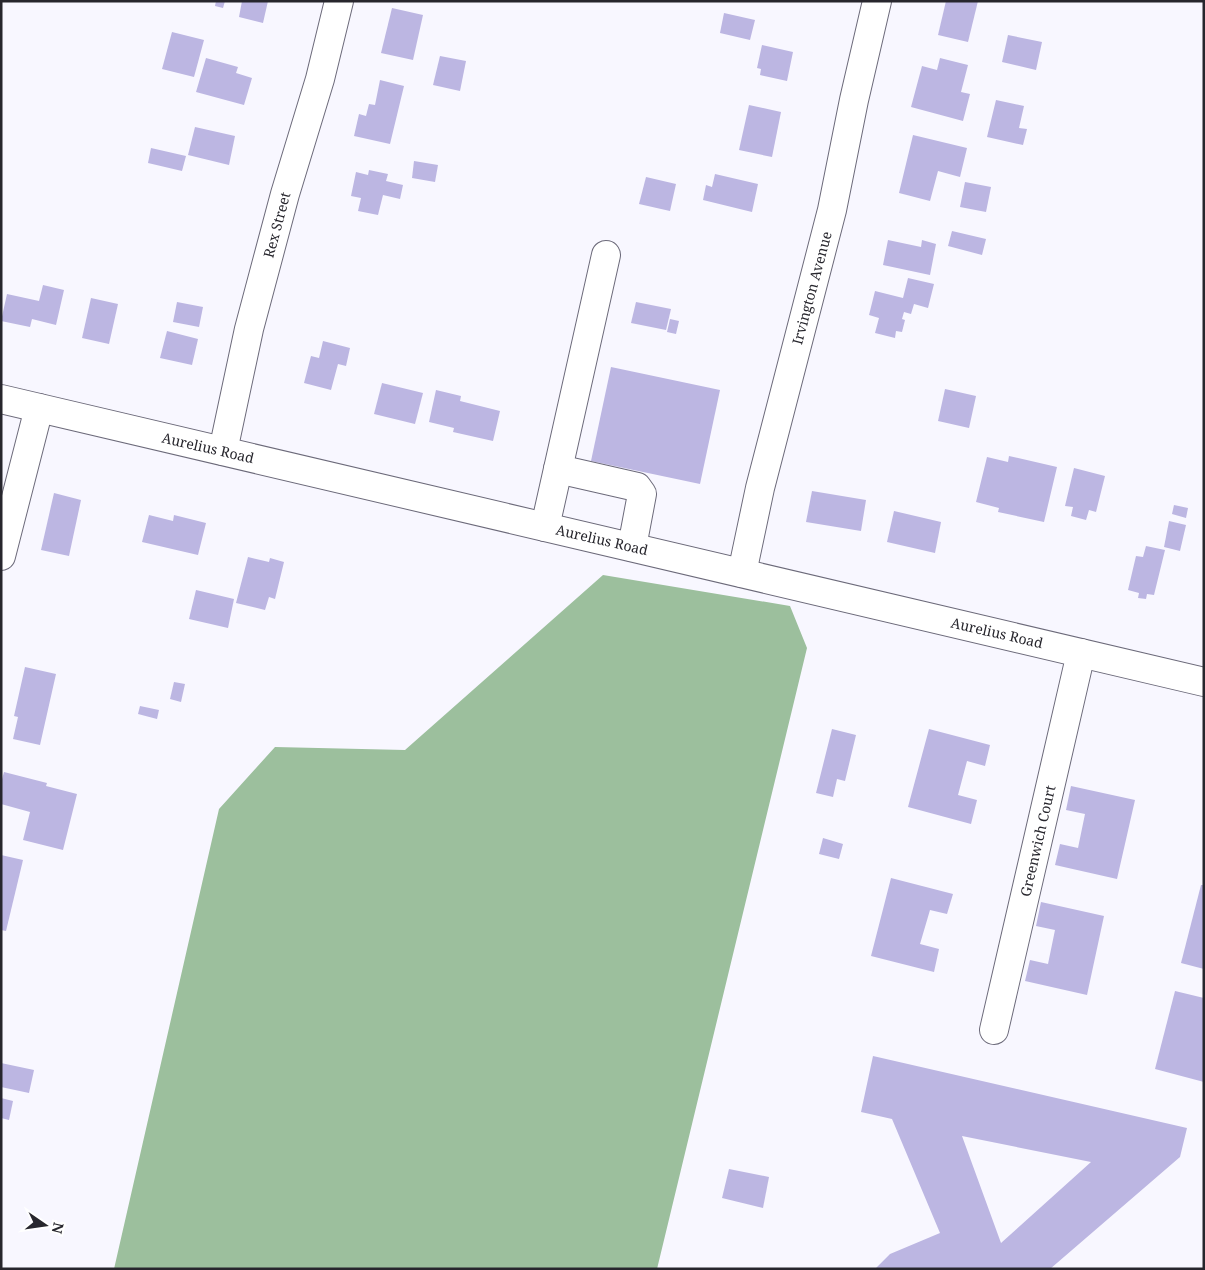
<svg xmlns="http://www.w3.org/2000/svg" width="1205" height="1270" font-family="'Noto Serif',serif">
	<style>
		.forest { fill: #9cbf9d }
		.building { fill: #bcb6e2; fill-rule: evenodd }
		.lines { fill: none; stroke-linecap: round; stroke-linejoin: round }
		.minor-casing { stroke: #6c6a7a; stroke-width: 30 }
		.minor { stroke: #fff; stroke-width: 28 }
		.labels { text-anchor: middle; stroke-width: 4; stroke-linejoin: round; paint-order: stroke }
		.street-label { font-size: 14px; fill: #27262d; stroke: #fff }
	</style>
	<rect width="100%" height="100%" fill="#f8f7ff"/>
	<path class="forest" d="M603,575L790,606L807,648L657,1269H114L219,809L275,747L405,750Z"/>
	<g class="building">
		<path d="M216,1H225L223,8L215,6Z"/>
		<path d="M242,1H268L263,23L239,17Z"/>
		<path d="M946,1H978L968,42L938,35Z"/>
		<path d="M392,8L423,15L413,60L381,53Z"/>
		<path d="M724,13L755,20L750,40L720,33Z"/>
		<path d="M172,32L204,40L194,77L162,69Z"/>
		<path d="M1008,35L1042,42L1036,70L1002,62Z"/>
		<path d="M762,45L793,52L787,81L760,75L761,69L757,68Z"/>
		<path d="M440,56L466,61L460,91L433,85Z"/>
		<path d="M206,58L238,67L236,73L252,78L244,105L196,92Z"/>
		<path d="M940,58L968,65L961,92L970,94L963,121L911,107L922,66L937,70Z"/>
		<path d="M380,80L404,86L390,144L354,136L359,114L366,116L369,104L375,105Z"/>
		<path d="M996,100L1024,106L1019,128L1027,129L1023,145L987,137Z"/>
		<path d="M749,105L781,112L772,157L739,150Z"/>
		<path d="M195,127L235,136L229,165L188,155Z"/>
		<path d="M913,135L967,148L960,177L938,171L930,201L899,193Z"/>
		<path d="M151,148L186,156L182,171L148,163Z"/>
		<path d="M414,161L438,165L435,182L412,178Z"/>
		<path d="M369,170L388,174L386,181L403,185L400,199L383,195L378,215L358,211L361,198L351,196L356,172L368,175Z"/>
		<path d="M715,174L758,184L752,212L703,200L706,185L712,187Z"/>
		<path d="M646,177L676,184L670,211L639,204Z"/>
		<path d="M965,182L991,187L986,212L960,207Z"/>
		<path d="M952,231L986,239L982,255L948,246Z"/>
		<path d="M888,240L921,247L922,240L936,244L930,275L883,265Z"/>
		<path d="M908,278L934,284L928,308L914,304L911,314L904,312L902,319L905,320L902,332L896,331L895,338L875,333L879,318L869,315L875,291L903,298Z"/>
		<path d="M43,285L64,290L56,325L32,319L30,327L1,321L7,294L39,301Z"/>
		<path d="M91,298L118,304L109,344L82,338Z"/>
		<path d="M177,302L203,307L199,327L173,322Z"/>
		<path d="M636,302L671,309L666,330L631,323Z"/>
		<path d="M670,319L679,321L676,334L667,332Z"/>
		<path d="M167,331L198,339L192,365L160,358Z"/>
		<path d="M323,341L350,348L346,366L338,364L331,390L304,383L311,356L319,358Z"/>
		<path d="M611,367L720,390L700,484L591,461Z"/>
		<path d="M382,383L423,393L415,424L374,414Z"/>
		<path d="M945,389L976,396L969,428L938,421Z"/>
		<path d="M436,390L461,396L460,401L500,411L493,441L453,432L454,428L429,422Z"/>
		<path d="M1009,456L1057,467L1044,522L998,512L999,508L976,502L987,457L1008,462Z"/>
		<path d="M1074,468L1105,476L1096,512L1089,510L1086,520L1071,516L1073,507L1065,506Z"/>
		<path d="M812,491L866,500L861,531L806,522Z"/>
		<path d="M54,493L81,500L69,556L41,550Z"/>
		<path d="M1174,505L1188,508L1186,518L1172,514Z"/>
		<path d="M894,511L941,522L935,553L887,542Z"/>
		<path d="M149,515L173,521L174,515L206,523L198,555L142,542Z"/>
		<path d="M1169,521L1186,525L1180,551L1164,547Z"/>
		<path d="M1146,546L1165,550L1154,595L1147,594L1146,599L1138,598L1139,593L1128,590L1136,556L1143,557Z"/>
		<path d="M248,557L269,562L270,558L284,562L275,599L269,597L265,610L236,603Z"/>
		<path d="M196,590L234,599L228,628L189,619Z"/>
		<path d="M25,667L56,674L40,745L13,739L18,717L14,716Z"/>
		<path d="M174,682L185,684L181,702L170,699Z"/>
		<path d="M140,706L159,710L157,719L138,714Z"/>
		<path d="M832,729L856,735L845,781L837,779L833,797L816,793Z"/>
		<path d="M929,729L990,745L985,766L967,761L958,795L977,800L971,824L908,807Z"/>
		<path d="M4,772L47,783L46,786L77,794L63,850L23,840L30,812L1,804V783Z"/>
		<path d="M1071,786L1135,800L1117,879L1055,865L1060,844L1078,848L1085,814L1066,810Z"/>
		<path d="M823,838L843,844L839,859L819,854Z"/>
		<path d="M1,855L23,860L6,931L1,930Z"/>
		<path d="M891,878L953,894L947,914L930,910L920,944L939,949L934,972L871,956Z"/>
		<path d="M1201,885H1204V969L1181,963Z"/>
		<path d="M1041,902L1104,916L1087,995L1025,981L1030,960L1048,964L1055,930L1036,926Z"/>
		<path d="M1175,991L1204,998V1082L1155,1069Z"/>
		<path d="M873,1056L1187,1128L1180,1157L1050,1269H875L890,1254L940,1233L892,1119L861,1112ZM962,1136L1091,1162L1001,1243Z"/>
		<path d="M1,1063L34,1070L29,1093L1,1087Z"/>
		<path d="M1,1098L13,1101L9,1120L1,1118Z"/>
		<path d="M729,1169L769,1177L763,1208L722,1198Z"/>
	</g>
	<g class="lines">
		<defs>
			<g id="minor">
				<path d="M1,399L1204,682"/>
				<path d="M223,451L249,329L285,194L320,79L339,1"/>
				<path d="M558,469L637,487L642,494L632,547"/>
				<path d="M545,527L606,255"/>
				<path d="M1,556L39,408"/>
				<path d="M742,573L760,488L832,210L854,100L877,1"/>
				<path d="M994,1030L1081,653"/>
			</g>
		</defs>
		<use href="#minor" class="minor-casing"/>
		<use href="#minor" class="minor"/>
	</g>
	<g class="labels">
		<g class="street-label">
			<text transform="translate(277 225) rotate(-75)" y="5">Rex Street</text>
			<text transform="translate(812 288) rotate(-75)" y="5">Irvington Avenue</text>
			<text transform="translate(208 448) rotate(13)" y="5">Aurelius Road</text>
			<text transform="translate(602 540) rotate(13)" y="5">Aurelius Road</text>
			<text transform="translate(997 633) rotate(13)" y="5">Aurelius Road</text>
			<text transform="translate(1038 841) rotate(-77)" y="5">Greenwich Court</text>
		</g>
	</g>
	<rect width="1205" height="1270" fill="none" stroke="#27262d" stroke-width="5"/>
	<g transform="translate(45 1225) rotate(103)" stroke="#ffffff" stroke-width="4" paint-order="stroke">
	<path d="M0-4L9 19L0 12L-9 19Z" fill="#27262d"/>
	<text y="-8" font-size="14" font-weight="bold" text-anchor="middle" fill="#27262d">N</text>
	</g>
</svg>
